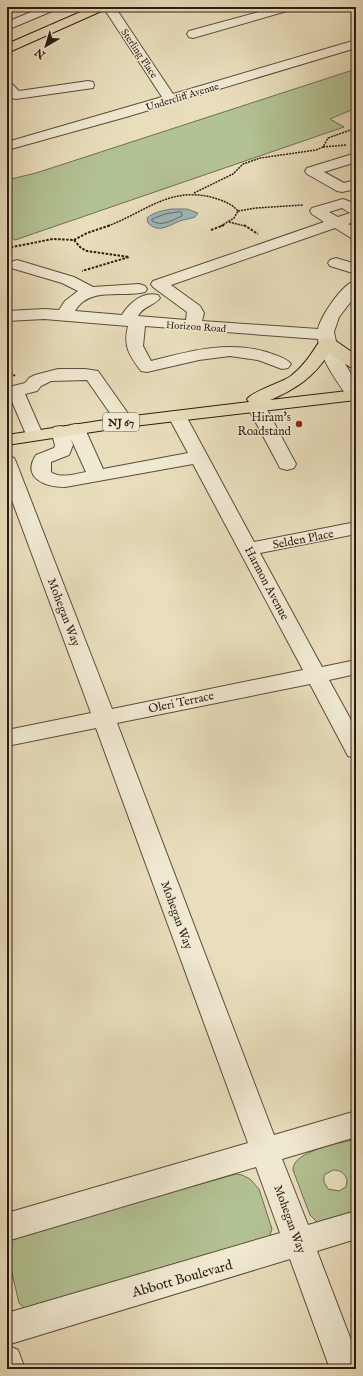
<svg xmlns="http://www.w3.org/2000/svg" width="363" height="1376" font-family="'IM FELL English',serif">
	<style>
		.green { fill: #b3c293; stroke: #706f52; fill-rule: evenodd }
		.water { fill: #9db9bc; stroke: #707a78 }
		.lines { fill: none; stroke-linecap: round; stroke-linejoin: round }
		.shore { stroke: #646a67; stroke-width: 1 }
		.minor-casing { stroke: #5b4c3c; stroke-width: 2 }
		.major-casing { stroke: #2c1c12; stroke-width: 2 }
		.path-far1 { stroke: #2c1c12; stroke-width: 1.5; stroke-dasharray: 2 1; stroke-linecap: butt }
		.path { stroke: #2c1c12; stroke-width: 2; stroke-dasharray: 2.5 1.5; stroke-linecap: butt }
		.minor { fill: #f1ead3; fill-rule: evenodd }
		.major { fill: #e9debc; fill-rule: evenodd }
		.poi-dot { fill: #8f2418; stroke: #f1ead3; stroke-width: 1.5 }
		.labels { text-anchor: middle; stroke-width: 3; stroke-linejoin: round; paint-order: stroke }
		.far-street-label { font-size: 10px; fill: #2c1c12; stroke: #f1ead3 }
		.shield { fill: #f1ead3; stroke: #675a4c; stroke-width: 1 }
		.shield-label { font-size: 11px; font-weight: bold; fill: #2c1c12 }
		.poi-label { font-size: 12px; fill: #2c1c12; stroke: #f1ead3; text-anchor: end }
		.street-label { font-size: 12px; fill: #2c1c12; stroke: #f1ead3 }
		.near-street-label { font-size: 14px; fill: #2c1c12; stroke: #f1ead3 }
	</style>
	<rect width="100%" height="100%" fill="#e9debc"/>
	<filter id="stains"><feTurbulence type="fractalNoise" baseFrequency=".005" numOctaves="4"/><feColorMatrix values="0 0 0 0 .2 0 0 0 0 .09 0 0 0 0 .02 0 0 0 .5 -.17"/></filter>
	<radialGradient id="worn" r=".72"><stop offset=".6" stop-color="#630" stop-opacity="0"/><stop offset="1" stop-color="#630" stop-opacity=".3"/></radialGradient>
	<g class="green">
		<path d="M356,69V108L330,119L344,127L15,240L7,235V180L36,173Z"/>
		<path d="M356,1139V1214L318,1223L310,1215L293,1170C292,1151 341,1143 356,1139ZM333,1170C340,1170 345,1173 347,1180L346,1187L339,1191L328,1189L324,1182V1175Z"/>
		<path d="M236,1174L242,1175L250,1179L259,1189L272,1229L269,1238L26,1310L19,1303L7,1252L9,1243L12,1240L43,1229Z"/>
	</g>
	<path class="water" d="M171,209H187L198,213L195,217C190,219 185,219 180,221C169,225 159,234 148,223L147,218C154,212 162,211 171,209Z"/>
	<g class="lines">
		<path class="shore" d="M181,212L182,216C172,220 163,227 152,221V219L165,214Z"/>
		<defs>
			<g id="minor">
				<path d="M43,7H59L57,9L7,30V22Z"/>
				<path d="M103,7H115L173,94L356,40V48L126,117L7,150V142L162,97Z"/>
				<path d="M277,7H296L294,9L193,38L189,37L187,34L189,31Z"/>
				<path d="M88,81L93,82L94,85L93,88L16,99L11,98L7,94V83L12,84L19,91Z"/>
				<path d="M356,153V162L324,172L344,183L356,180V189L342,192L337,191L307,174L305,171L307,168Z"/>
				<path d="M343,199L356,204V221L348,224L356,228V240L351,238L335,228L171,285L200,306L204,313L202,321L318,329C321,316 342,284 356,280V295L339,317L334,332L338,351L356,383V400L349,399C337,381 321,361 318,339L145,326L143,346L151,361C192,350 234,339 275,355C281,357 287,359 291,364L288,368L282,369L258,360L230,356L199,360L147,372L141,371C129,355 123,346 128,326L44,319L7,321V311L44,309L59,310L65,301L78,291L62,283L11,268L9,265L11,262L17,260L74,277L93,287L139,284L145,286L147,289L145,292C122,298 89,286 75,311L122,315C129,303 143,291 158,295L160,298C154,306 143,306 138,316L186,320L187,312L153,287L151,284L153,281L324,222L312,214L310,211L312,208ZM342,208L350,213L338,217L329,212Z"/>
				<path d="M336,258L356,264V274L330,266L328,263L330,260Z"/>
				<path d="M58,369H85L98,371L134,422L131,426L125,427L119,426L87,380L51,381L41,386L37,391L25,394L43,435L40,439L34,440L28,439L7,390L9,387L25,383L29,378L35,375Z"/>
				<path d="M256,401L262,402L265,406L296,464L294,468L287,470L280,468L278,464L247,406L250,402Z"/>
				<path d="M177,411L183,412L186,416L254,542L356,522V534L260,553L322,667L356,660V674L329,680L356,729V758L348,756L310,684L117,723L274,1135L356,1111V1137L282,1159L308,1225L356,1211V1239L317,1251L356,1353V1369H330L290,1259L7,1345V1313L280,1233L256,1167L7,1241V1213L248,1143L96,728L7,746V730L91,713L7,487V456L14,458L16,462L112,709L303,670L193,464L65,487C46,487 21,478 36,455L54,448L55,445L51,431L54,427L60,426L67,428L70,425L76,424L82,425L85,429L103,469L188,453L168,416L171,412ZM71,439L86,472C75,474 60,479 51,472V462L69,455L73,445Z"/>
				<path d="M7,1345L18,1350L25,1369H7Z"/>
			</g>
			<g id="major">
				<path d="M92,7H108L106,9L7,53V44Z"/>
				<path d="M327,338L333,339L356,355V368L350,367L329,353C314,377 296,389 270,400L356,390V400L125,427L7,445V435L125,417L249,402L247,399C253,391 281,383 291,376C304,366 312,353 321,339Z"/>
			</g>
		</defs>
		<use href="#minor" class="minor-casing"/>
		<use href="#major" class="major-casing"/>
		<g class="path-far1">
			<path d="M323,147L346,145"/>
			<path d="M194,193L233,174L243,164L260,158L316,150L323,147L328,138L356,128"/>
			<path d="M238,211L256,208L303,205"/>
			<path d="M229,222L245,226"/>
			<path d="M108,226C145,212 169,187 211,197C221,200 231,203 238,211L234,218L221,226"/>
		</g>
		<g class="path">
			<path d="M244,225L258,234"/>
			<path d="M211,230L224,225"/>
			<path d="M74,240L87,233L111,225"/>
			<path d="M7,248L53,239L74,240L81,248L87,251L129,257L82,271"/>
			<path d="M7,370L15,376"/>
		</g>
		<use href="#minor" class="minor"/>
		<use href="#major" class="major"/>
	</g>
	<circle class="poi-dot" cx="299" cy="424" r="4"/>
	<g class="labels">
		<g class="far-street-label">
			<text transform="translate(140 53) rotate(56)" y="4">Sterling Place</text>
			<text transform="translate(182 96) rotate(-17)" y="4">Undercliff Avenue</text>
			<text transform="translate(196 326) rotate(4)" y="4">Horizon Road</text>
		</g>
		<rect class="shield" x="103" y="413" width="36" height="18" rx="3"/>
		<g class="shield-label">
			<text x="121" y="426">NJ 67</text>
		</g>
		<g class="poi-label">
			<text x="291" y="421">Hiram's<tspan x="291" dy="14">Roadstand</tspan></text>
		</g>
		<g class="street-label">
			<text transform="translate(303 539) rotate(-11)" y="4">Selden Place</text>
			<text transform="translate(267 583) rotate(62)" y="4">Harmon Avenue</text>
			<text transform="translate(64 612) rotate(69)" y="4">Mohegan Way</text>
			<text transform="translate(181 702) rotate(-12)" y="4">Oleri Terrace</text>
			<text transform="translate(177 915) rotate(70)" y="4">Mohegan Way</text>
			<text transform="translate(290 1219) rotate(70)" y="4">Mohegan Way</text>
		</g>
		<g class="near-street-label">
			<text transform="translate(182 1278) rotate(-16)" y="5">Abbott Boulevard</text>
		</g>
	</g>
	<rect width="363" height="1376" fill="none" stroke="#e9debc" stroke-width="24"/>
	<rect x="8" y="8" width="347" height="1360" fill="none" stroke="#2c1c12" stroke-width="2"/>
	<rect x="12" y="12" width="339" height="1352" fill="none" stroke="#2c1c12"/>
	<g transform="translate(46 46) rotate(218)" stroke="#f1ead3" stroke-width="3" paint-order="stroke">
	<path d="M0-3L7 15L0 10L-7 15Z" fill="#2c1c12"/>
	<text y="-6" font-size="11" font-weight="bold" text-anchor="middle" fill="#2c1c12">N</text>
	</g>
	<rect width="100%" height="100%" filter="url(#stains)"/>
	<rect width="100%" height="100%" fill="url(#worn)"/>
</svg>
